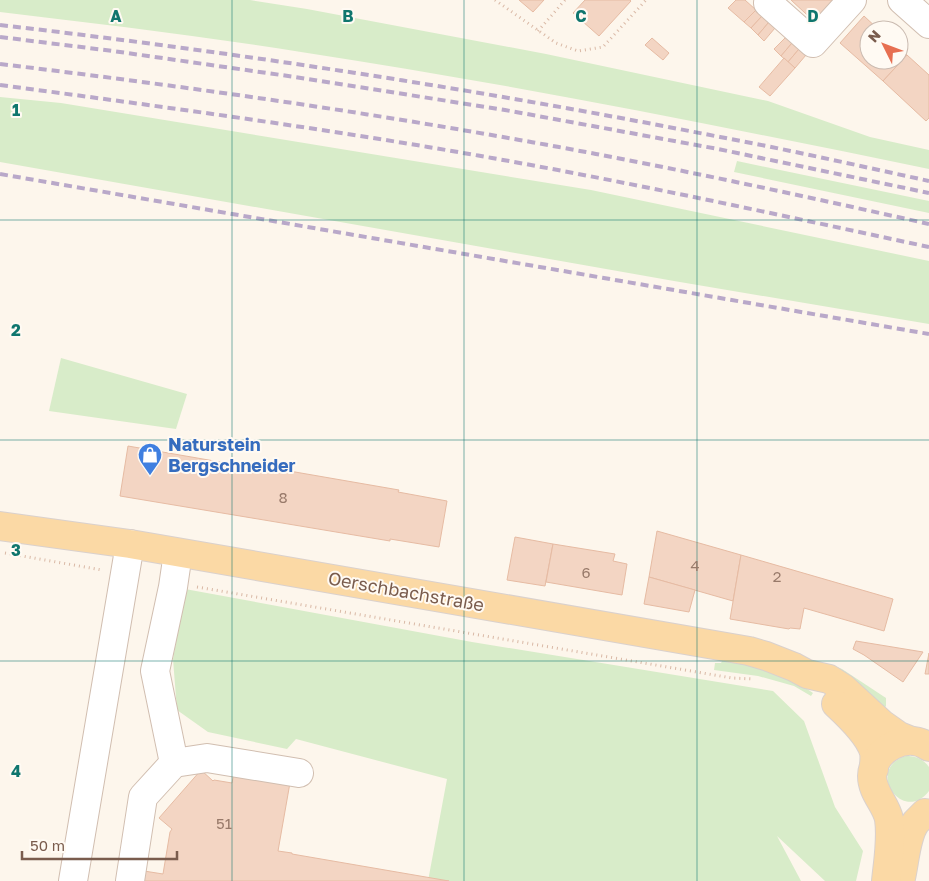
<svg xmlns="http://www.w3.org/2000/svg" width="929" height="881" font-family="'Golos Text',sans-serif">
	<style>
		.green { fill: #d8ecc9 }
		.building { fill: #f3d5c3; stroke: #e6bba3 }
		.lines { fill: none; stroke-linecap: round; stroke-linejoin: round }
		.minor-casing { stroke: #d1beb0; stroke-width: 30 }
		.major-casing { stroke: #dad1cd; stroke-width: 30 }
		.path { stroke: #d9b8a5; stroke-width: 3; stroke-dasharray: 1 4; stroke-linecap: butt }
		.minor { stroke: #fff; stroke-width: 28 }
		.major { stroke: #fbd9a5; stroke-width: 28 }
		.rail { stroke: #b9a8c9; stroke-width: 4; stroke-dasharray: 8 5; stroke-linecap: butt }
		.grid { fill: none; stroke: #0f766e; stroke-width: 1; stroke-opacity: 0.55 }
		.labels { text-anchor: middle; stroke-width: 4; stroke-linejoin: round; paint-order: stroke }
		.number-label { font-size: 15px; fill: #987a6a }
		.shop-label { font-size: 18px; font-weight: bold; fill: #366cbe; stroke: #fffaf3; text-anchor: start }
		.street-label { font-size: 18px; fill: #7a5c4d; stroke: #fffaf3 }
		.grid-label { font-size: 16px; text-anchor: middle; font-weight: bold; fill: #0f766e; stroke: #fffaf3; stroke-width: 4; stroke-linejoin: round; paint-order: stroke }
	</style>
	<rect width="100%" height="100%" fill="#fdf6ec"/>
	<g class="green">
		<path d="M0,0H250L307,9L546,54L768,101L870,137L929,150V169C720,126 511,84 301,52C201,36 100,24 0,12Z"/>
		<path d="M0,97L61,103L591,190L929,261V324L674,281L0,162Z"/>
		<path d="M737,161L929,201V213L734,172Z"/>
		<path d="M61,358L187,394L176,429L49,411Z"/>
		<path d="M185,589L472,642L773,691L804,721L835,807L863,851L856,881H825L777,836L801,881H428L447,779L296,739L287,749L208,732L177,710L173,659Z"/>
		<path d="M724,658L749,662L797,682L813,693L811,696L794,686L758,676L714,670L715,663H721Z"/>
		<path d="M835,666L842,669L886,698V706L880,714L834,671Z"/>
		<path d="M906,756C916,756 923,759 929,767V791C903,825 864,769 906,756Z"/>
	</g>
	<g class="building">
		<path d="M519,0H544L533,12Z"/>
		<path d="M585,0H630L631,1L599,36L573,13Z"/>
		<path d="M736,0H745L756,10L744,22L728,8Z"/>
		<path d="M791,0H840L818,25Z"/>
		<path d="M756,10L762,16L751,28L744,22Z"/>
		<path d="M762,16L769,22L758,35L751,28Z"/>
		<path d="M864,16L879,30H869V60H899V48L907,55L883,81L840,43Z"/>
		<path d="M769,22L775,28L764,41L758,35Z"/>
		<path d="M786,37L792,43L781,56L774,49Z"/>
		<path d="M652,38L669,53L663,60L645,45Z"/>
		<path d="M792,43L799,49L788,62L781,56Z"/>
		<path d="M799,49L806,55L795,68L788,62Z"/>
		<path d="M907,55L929,75V118L926,121L883,81Z"/>
		<path d="M784,58L795,68L770,96L759,87Z"/>
		<path d="M128,446L272,471V468L399,490L398,492L447,501L439,547L390,539V541L120,496Z"/>
		<path d="M657,531L741,555L733,601L649,577Z"/>
		<path d="M515,537L553,544L545,586L507,580Z"/>
		<path d="M553,544L615,554L613,561L627,564L622,595L546,582Z"/>
		<path d="M741,555L893,599L884,631L804,608L800,629L790,628L789,629L730,619Z"/>
		<path d="M649,577L695,590L689,612L644,604Z"/>
		<path d="M856,641L923,652L903,682L864,655L853,649Z"/>
		<path d="M929,653V674H925Z"/>
		<path d="M235,767L291,777L278,851L292,853V854L449,881H142L144,871L163,874L170,832L172,829L159,818L201,770L213,781L214,780L232,783Z"/>
	</g>
	<g class="lines">
		<defs>
			<g id="minor">
				<path d="M902,0L929,24"/>
				<path d="M768,3L813,43L852,0"/>
				<path d="M174,763L155,671L173,587L178,553"/>
				<path d="M73,881L130,544"/>
				<path d="M130,881L143,797L174,763L207,758L299,773"/>
			</g>
			<g id="major">
				<path d="M0,526L130,544L749,651L766,656L794,667L807,674L829,679L843,688L882,724L899,736L909,740"/>
				<path d="M836,704C849,716 869,735 874,752C875,757 874,764 874,769"/>
				<path d="M901,878C905,861 906,835 916,822C919,819 922,816 925,813"/>
				<path d="M886,881C888,861 892,839 889,819C886,804 872,793 872,776C873,749 907,731 929,747"/>
			</g>
		</defs>
		<use href="#minor" class="minor-casing"/>
		<use href="#major" class="major-casing"/>
		<g class="path">
			<path d="M495,0L556,43L578,51L603,47L646,0"/>
			<path d="M538,31L565,0"/>
			<path d="M5,553L102,570"/>
			<path d="M197,587L732,678L753,679"/>
		</g>
		<use href="#minor" class="minor"/>
		<use href="#major" class="major"/>
		<g class="rail">
			<path d="M0,25C241,53 482,90 720,137C790,150 860,166 929,181"/>
			<path d="M0,37L113,51L295,77L505,110L718,149L929,193"/>
			<path d="M0,64C166,84 332,107 497,136C642,161 786,192 929,224"/>
			<path d="M0,85C165,107 329,129 492,158C639,184 784,216 929,247"/>
			<path d="M0,174L929,334"/>
		</g>
	</g>
	<path class="grid" d="M232,0V881M464,0V881M697,0V881M0,220H929M0,440H929M0,661H929"/>
	<defs>
		<symbol id="shop-pin" viewBox="-11 -11 22 30"><path d="M0 17L-7.5 6A9.5 9.5 0 1 1 7.5 6Z" fill="#3f7fe0" stroke="#fffaf3"/><path d="M-5-2.5h2.3a2.7 3.5 0 0 1 5.4 0H5L5.5 6h-11ZM-1.5-2.5h3a1.5 2.3 0 0 0-3 0Z" fill="#fff"/></symbol>
	</defs>
	<g fill-rule="evenodd">
		<use href="#shop-pin" x="136" y="441" width="28" height="38"/>
	</g>
	<g class="labels">
		<g class="number-label">
			<text x="283" y="503">8</text>
			<text x="695" y="571">4</text>
			<text x="586" y="578">6</text>
			<text x="777" y="582">2</text>
			<text x="224" y="829">51</text>
		</g>
		<g class="shop-label">
			<text x="168" y="451">Naturstein<tspan x="168" dy="21">Bergschneider</tspan></text>
		</g>
		<g class="street-label">
			<text transform="translate(406 592) rotate(10)" y="6">Oerschbachstraße</text>
		</g>
	</g>
	<g class="grid-label">
		<text x="116" y="22">A</text>
		<text x="348" y="22">B</text>
		<text x="581" y="22">C</text>
		<text x="813" y="22">D</text>
		<text x="16" y="116">1</text>
		<text x="16" y="336">2</text>
		<text x="16" y="556">3</text>
		<text x="16" y="777">4</text>
	</g>
	<g transform="translate(884 45) rotate(312)"><circle r="24" fill="#fffaf3" stroke="#cabbb1"/>
	<path d="M0-4L9 19L0 12L-9 19Z" fill="#e76f51"/>
	<text y="-8" font-size="14" font-weight="bold" text-anchor="middle" fill="#7a5c4d">N</text>
	</g>
	<path d="M22 851v8h155v-8" fill="none" stroke="#7a5c4d" stroke-width="2.5"/>
	<text x="30" y="851" font-size="15" fill="#7a5c4d" stroke="#fffaf3" stroke-width="4" paint-order="stroke">50 m</text>
</svg>
